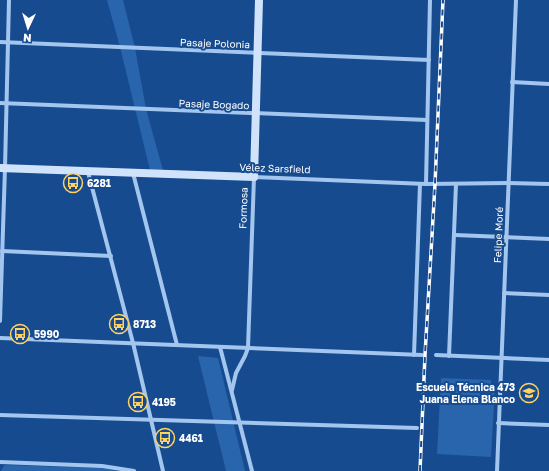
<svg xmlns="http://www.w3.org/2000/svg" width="549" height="471" font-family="'Golos Text',sans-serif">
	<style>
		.green { fill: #2965ad }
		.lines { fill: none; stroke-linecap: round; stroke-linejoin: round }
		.minor { stroke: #a3c6ef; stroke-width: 4 }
		.secondary { stroke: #d1e3fb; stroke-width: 8 }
		.rail-casing { stroke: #fff; stroke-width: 3.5 }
		.rail { stroke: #174b8f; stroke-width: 2; stroke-dasharray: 6; stroke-linecap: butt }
		.labels { text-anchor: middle; stroke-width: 4; stroke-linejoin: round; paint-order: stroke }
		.street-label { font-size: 10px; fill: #fff; stroke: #174b8f }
		.poi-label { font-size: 10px; font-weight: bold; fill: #fff; stroke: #174b8f; text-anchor: start }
	</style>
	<rect width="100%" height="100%" fill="#174b8f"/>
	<g class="green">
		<path d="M107,0H123L135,48L146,109L164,174H151L120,47Z"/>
		<path d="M198,356L218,358L245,471H226Z"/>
		<path d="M441,378L491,380V387H495L491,457L437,454Z"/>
		<path d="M5,465L100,468L117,471H1L3,467Z"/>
	</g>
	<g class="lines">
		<g class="minor">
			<path d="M0,42L429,60"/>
			<path d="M512,82L549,84"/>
			<path d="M0,103L427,120"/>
			<path d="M88,172L133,343L163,471"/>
			<path d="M133,173L177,345"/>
			<path d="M426,184L430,0"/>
			<path d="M455,235L549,239"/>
			<path d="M2,251L111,256"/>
			<path d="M504,293L549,295"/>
			<path d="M0,321L5,168L9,0"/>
			<path d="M0,338L422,355"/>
			<path d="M220,347L252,471"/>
			<path d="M414,355L420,184"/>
			<path d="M436,355L549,360"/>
			<path d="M449,356L456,184"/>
			<path d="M232,390L236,373L245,356L248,348L254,177L426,184L508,183L549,184"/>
			<path d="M0,415L417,428"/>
			<path d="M498,423L549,425"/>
			<path d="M0,462L102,466L134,471"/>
			<path d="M497,471L516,0"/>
		</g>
		<path class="secondary" d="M0,168L254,177L259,0"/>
		<defs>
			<path id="rail" d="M420,471L425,355L435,184L443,0"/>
		</defs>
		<use href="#rail" class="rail-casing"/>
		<use href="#rail" class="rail"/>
	</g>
	<defs>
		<symbol id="bus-ring" viewBox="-11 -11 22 22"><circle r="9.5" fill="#174b8f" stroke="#ffd262" stroke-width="1.5"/><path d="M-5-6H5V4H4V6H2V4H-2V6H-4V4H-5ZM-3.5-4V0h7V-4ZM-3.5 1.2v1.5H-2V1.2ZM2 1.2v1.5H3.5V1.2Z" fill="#ffd262"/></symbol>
		<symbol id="school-ring" viewBox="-11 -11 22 22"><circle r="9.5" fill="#174b8f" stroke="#ffd262" stroke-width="1.5"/><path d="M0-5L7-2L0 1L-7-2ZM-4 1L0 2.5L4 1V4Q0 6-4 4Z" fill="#ffd262"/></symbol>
	</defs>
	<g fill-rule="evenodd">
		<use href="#bus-ring" x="62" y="172" width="22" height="22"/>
		<use href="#bus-ring" x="108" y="313" width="22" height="22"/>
		<use href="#bus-ring" x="9" y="323" width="22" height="22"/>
		<use href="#school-ring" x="518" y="382" width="22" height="22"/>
		<use href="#bus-ring" x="127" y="391" width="22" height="22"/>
		<use href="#bus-ring" x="154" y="427" width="22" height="22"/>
	</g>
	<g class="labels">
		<g class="street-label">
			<text transform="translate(215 43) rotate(2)" y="4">Pasaje Polonia</text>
			<text transform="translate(214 104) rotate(2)" y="4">Pasaje Bogado</text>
			<text transform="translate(275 168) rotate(2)" y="4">Vélez Sarsfield</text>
			<text transform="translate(243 208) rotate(-88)" y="4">Formosa</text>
			<text transform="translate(498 235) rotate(-88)" y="4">Felipe Moré</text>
		</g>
		<g class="poi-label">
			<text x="87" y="187">6281</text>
			<text x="133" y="328">8713</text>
			<text x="34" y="338">5990</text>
			<text x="515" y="391" text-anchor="end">Escuela Técnica 473<tspan x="515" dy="12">Juana Elena Blanco</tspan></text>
			<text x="152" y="406">4195</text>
			<text x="179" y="442">4461</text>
		</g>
	</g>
	<g transform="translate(28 28) rotate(184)" stroke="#174b8f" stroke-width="3" paint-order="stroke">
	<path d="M0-3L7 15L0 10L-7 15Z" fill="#ffffff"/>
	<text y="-6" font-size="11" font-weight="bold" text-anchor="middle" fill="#ffffff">N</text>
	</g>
</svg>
